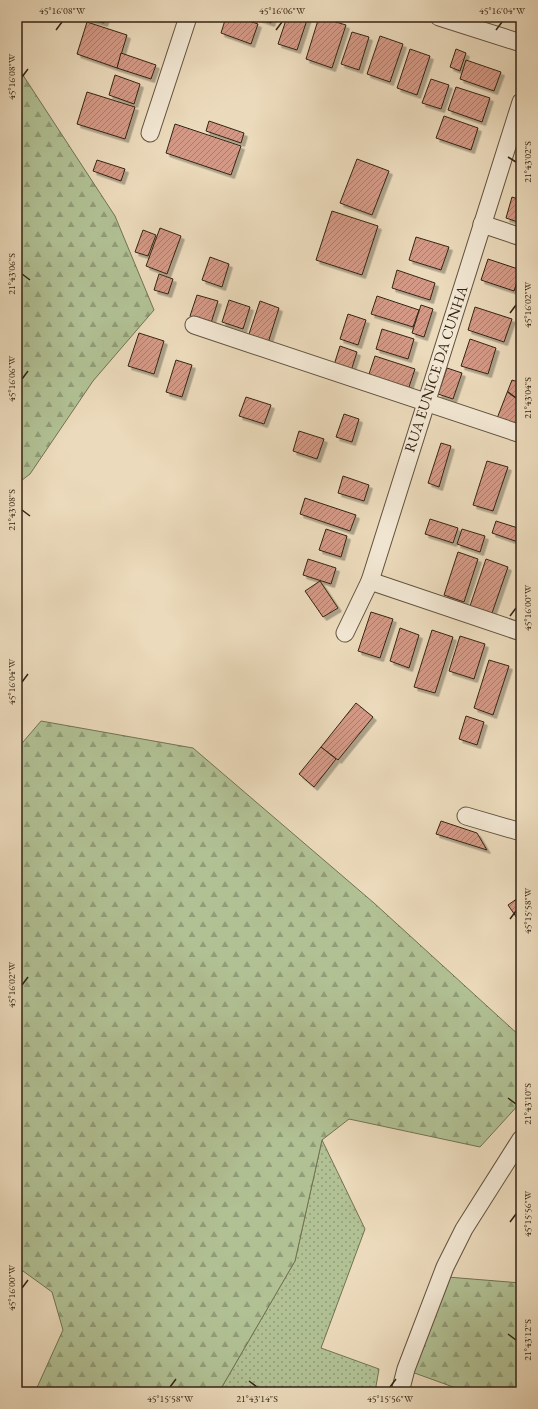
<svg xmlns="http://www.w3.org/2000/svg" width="538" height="1409" font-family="'EB Garamond',serif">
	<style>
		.grass { fill: url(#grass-dots); stroke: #727354 }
		.forest { fill: url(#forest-firs); stroke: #727354 }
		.building { fill: url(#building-hatch); stroke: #342514; filter: url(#shadow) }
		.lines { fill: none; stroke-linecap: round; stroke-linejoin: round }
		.minor-casing { stroke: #62523e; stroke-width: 19 }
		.minor { stroke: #f2e7d3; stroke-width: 17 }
		.ticks { fill: none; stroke: #342514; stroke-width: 1.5 }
		.labels { text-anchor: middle; stroke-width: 3; stroke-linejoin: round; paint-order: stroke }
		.street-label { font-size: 15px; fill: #342514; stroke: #f2e7d3 }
		.neatline { fill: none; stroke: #342514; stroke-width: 1.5 }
		.ticks-label { font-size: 10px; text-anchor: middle; fill: #342514 }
	</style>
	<defs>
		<pattern id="grass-dots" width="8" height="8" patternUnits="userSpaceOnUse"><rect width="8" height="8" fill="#b1c194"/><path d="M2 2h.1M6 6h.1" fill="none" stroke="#919d78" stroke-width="1.8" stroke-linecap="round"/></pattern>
		<pattern id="forest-firs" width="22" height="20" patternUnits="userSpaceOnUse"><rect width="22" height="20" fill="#b1c194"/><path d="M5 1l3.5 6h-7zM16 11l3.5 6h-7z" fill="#919d78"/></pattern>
		<pattern id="building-hatch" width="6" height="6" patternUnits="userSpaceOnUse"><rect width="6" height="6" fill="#d39986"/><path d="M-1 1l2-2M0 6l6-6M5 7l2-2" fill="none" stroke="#ac7d6c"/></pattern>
		<filter id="shadow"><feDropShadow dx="3.5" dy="3.5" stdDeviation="0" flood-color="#0004"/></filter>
	</defs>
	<rect width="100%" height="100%" fill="#ebdabb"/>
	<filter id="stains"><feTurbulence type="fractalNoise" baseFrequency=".005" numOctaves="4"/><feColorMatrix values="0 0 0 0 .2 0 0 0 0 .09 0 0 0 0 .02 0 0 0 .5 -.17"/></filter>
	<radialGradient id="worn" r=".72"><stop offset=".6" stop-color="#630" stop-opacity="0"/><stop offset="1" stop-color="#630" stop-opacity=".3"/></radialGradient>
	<path class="grass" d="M322,1140L365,1229L321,1348L379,1369L375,1392H219L295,1261Z"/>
	<g class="forest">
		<path d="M17,66L115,216L154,310L93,381L30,474L17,484Z"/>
		<path d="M41,721L193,748L374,903L521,1037V1102L480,1147L349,1119L322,1140L295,1261L219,1392H35L63,1330L52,1292L23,1271H17V749Z"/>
		<path d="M435,1276L521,1283V1392H467L409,1371Z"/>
	</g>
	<g class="building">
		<path d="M90,17H106L104,23L89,19Z"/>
		<path d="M226,17H237L258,24L251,44L221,33Z"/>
		<path d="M254,17H273L271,23Z"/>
		<path d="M287,17H308L297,50L278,44Z"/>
		<path d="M319,17L346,25L332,68L306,59Z"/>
		<path d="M87,22L127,35L117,68L77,54Z"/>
		<path d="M352,32L369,37L359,70L341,64Z"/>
		<path d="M380,36L403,44L390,82L367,74Z"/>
		<path d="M410,49L430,56L417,95L397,88Z"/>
		<path d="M456,49L466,53L460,71L450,67Z"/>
		<path d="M121,53L156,65L151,79L117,68Z"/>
		<path d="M466,60L501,72L494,91L460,79Z"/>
		<path d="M115,75L140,84L134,104L109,95Z"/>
		<path d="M431,79L449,85L441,109L422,103Z"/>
		<path d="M456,87L490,98L482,122L448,110Z"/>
		<path d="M87,92L135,107L125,139L77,124Z"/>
		<path d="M444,116L478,128L471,150L436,138Z"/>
		<path d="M209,121L244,133L241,143L206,131Z"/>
		<path d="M175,124L241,146L231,175L166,153Z"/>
		<path d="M357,159L389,171L372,215L340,203Z"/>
		<path d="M97,160L125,169L121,181L93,171Z"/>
		<path d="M512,197L521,200V223L506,218Z"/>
		<path d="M332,211L378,226L362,275L316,260Z"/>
		<path d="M160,228L181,236L167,274L146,266Z"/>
		<path d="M143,230L156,235L148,256L135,252Z"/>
		<path d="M416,237L449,247L441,270L409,260Z"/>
		<path d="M210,257L229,264L222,287L202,280Z"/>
		<path d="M488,259L521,270L514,291L481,280Z"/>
		<path d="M397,270L435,283L430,300L392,288Z"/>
		<path d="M159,274L173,279L168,294L154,290Z"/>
		<path d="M197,295L218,301L211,323L190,316Z"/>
		<path d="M377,296L419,310L413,327L371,314Z"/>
		<path d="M229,300L250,307L243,329L222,322Z"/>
		<path d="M260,301L279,308L268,343L248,337Z"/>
		<path d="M421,305L433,309L424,337L412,333Z"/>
		<path d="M475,307L512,319L504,342L468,330Z"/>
		<path d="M348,314L366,320L358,345L340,339Z"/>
		<path d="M382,329L414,339L408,359L376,349Z"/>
		<path d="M139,333L164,341L154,374L128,366Z"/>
		<path d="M470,339L496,348L488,374L461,366Z"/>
		<path d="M340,346L357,352L351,371L334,365Z"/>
		<path d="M375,356L415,369L407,393L367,380Z"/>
		<path d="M176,360L192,365L182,397L166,392Z"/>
		<path d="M447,368L462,373L453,399L438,394Z"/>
		<path d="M512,380L521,383V425L519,430L496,421Z"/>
		<path d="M246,397L271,405L264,424L239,416Z"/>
		<path d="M344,414L359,419L352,442L336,437Z"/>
		<path d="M299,431L324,439L317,459L293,451Z"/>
		<path d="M441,443L451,446L439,487L428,483Z"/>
		<path d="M487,461L508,467L493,511L473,505Z"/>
		<path d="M343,476L369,485L364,501L338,493Z"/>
		<path d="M305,498L356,515L350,531L300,514Z"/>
		<path d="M430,519L458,528L453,543L425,534Z"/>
		<path d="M496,521L521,529L518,542L492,533Z"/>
		<path d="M326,529L347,536L341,557L319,550Z"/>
		<path d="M462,529L485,536L480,552L457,544Z"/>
		<path d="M458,552L478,559L464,602L444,595Z"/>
		<path d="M308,559L336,568L331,584L303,575Z"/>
		<path d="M486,559L508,567L492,613L470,606Z"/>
		<path d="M320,581L338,608L323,617L305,591Z"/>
		<path d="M371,612L393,619L380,658L358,651Z"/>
		<path d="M400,628L419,635L409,668L390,661Z"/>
		<path d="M432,630L453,637L435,693L414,687Z"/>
		<path d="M460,636L485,644L474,679L449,671Z"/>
		<path d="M489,660L509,666L493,715L474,708Z"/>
		<path d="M356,703L373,717L338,760L321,747Z"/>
		<path d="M466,716L484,722L477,745L459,739Z"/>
		<path d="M321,747L336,759L314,787L299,774Z"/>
		<path d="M441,821L477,833L487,850L436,834Z"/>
		<path d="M518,898L521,903V924L508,905Z"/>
	</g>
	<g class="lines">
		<defs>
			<g id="minor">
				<path d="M439,17L521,43"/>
				<path d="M150,133L188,17"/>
				<path d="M482,224L521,237"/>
				<path d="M194,325L521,434"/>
				<path d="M370,581L521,632"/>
				<path d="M345,633L370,581L521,102"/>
				<path d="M466,816L521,832"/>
				<path d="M400,1392L406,1369L445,1267L464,1229L521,1139"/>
			</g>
		</defs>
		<use href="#minor" class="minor-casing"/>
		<use href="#minor" class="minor"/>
	</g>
	<path class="ticks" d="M56,30L62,22M276,30L282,22M496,30L502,22M22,77L28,69M508,157L516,162M22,274L30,280M510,313L516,305M22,379L28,371M508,392L516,398M22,510L30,516M510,616L516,608M22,682L28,674M510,919L516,911M22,985L28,977M508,1098L516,1104M510,1222L516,1214M22,1288L28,1280M508,1334L516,1340M249,1381L257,1387M170,1387L176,1379M390,1387L396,1379"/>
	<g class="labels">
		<g class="street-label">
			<text transform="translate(436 369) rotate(-72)" y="5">RUA EUNICE DA CUNHA</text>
		</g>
	</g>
	<rect width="538" height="1409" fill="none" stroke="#ebdabb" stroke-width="44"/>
	<rect x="22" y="22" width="494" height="1365" class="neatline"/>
	<g class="ticks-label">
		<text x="62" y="14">45°16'08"W</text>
		<text x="282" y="14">45°16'06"W</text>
		<text x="502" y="14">45°16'04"W</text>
		<text transform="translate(11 77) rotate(-90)" y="4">45°16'08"W</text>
		<text transform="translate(527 162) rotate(-90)" y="4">21°43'02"S</text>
		<text transform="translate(11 274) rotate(-90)" y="4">21°43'06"S</text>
		<text transform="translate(527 305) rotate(-90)" y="4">45°16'02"W</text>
		<text transform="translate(11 379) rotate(-90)" y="4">45°16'06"W</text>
		<text transform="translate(527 398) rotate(-90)" y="4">21°43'04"S</text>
		<text transform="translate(11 510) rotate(-90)" y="4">21°43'08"S</text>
		<text transform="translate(527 608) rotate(-90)" y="4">45°16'00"W</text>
		<text transform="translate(11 682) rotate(-90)" y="4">45°16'04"W</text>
		<text transform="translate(527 911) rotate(-90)" y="4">45°15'58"W</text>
		<text transform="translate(11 985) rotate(-90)" y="4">45°16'02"W</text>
		<text transform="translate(527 1104) rotate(-90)" y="4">21°43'10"S</text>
		<text transform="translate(527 1214) rotate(-90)" y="4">45°15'56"W</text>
		<text transform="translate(11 1288) rotate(-90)" y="4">45°16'00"W</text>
		<text transform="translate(527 1340) rotate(-90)" y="4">21°43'12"S</text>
		<text x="170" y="1402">45°15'58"W</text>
		<text x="257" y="1402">21°43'14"S</text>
		<text x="390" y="1402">45°15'56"W</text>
	</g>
	<rect width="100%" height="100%" filter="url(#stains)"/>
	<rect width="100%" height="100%" fill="url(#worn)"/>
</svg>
